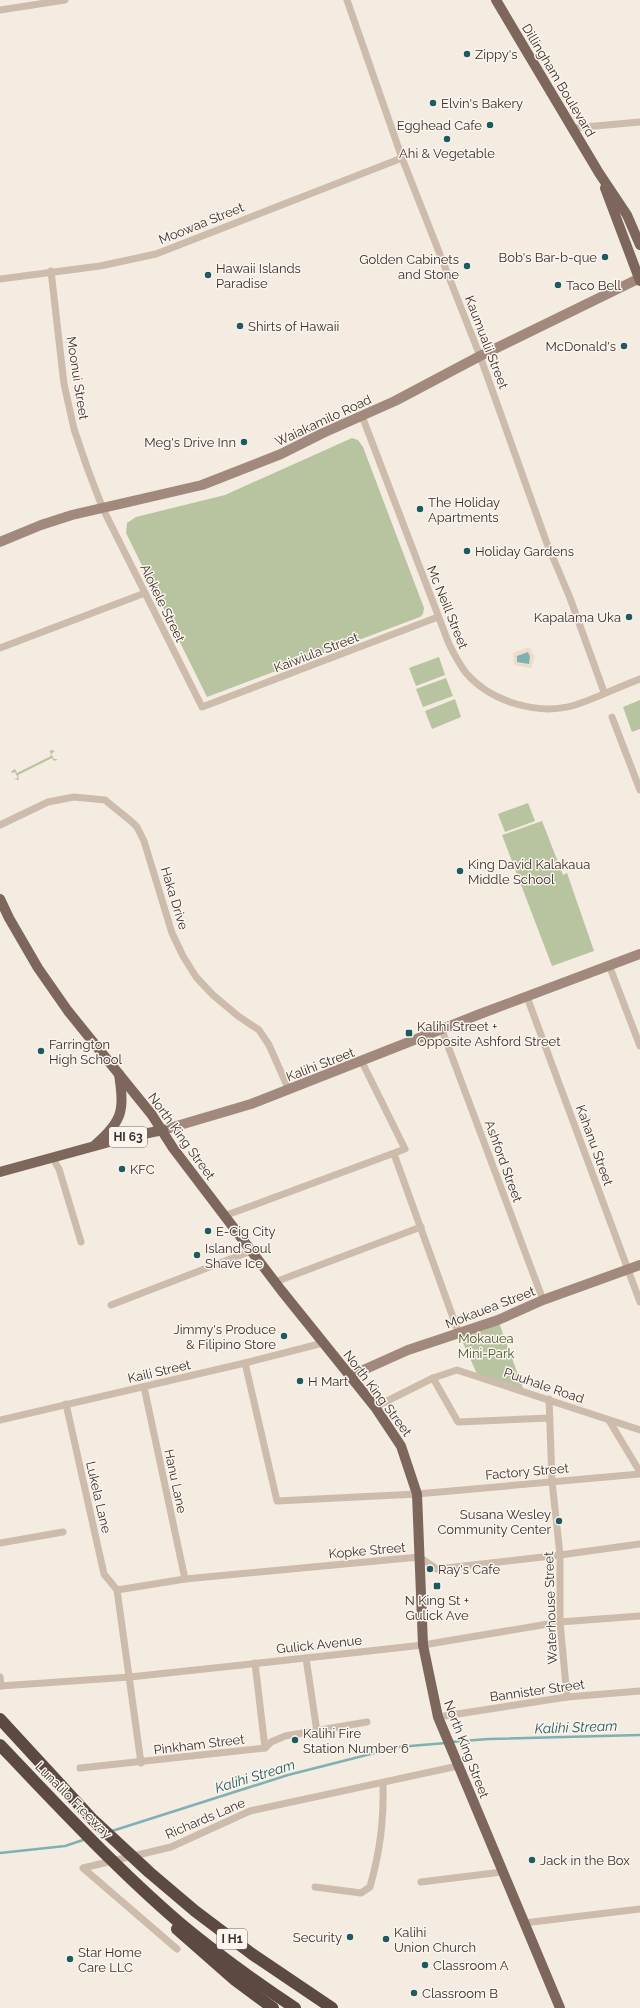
<svg xmlns="http://www.w3.org/2000/svg" width="640" height="2008" font-family="Raleway,sans-serif">
	<style>
		.green { fill: #b8c4a0 }
		.plaza { fill: #ecdcc8 }
		.water { fill: #7fb0b2 }
		.lines { fill: none; stroke-linecap: round; stroke-linejoin: round }
		.stream { stroke: #7fb0b2; stroke-width: 2.5 }
		.street { stroke: #cdbbac; stroke-width: 7 }
		.secondary { stroke: #a18a7d; stroke-width: 10 }
		.primary { stroke: #7d675c; stroke-width: 10 }
		.highway { stroke: #5c4a42; stroke-width: 12 }
		.poi-dot { fill: #1f5a5e; stroke: #fbf5ee; stroke-width: 1.5 }
		.labels { text-anchor: middle; stroke-width: 3; stroke-linejoin: round; paint-order: stroke }
		.shield { fill: #fbf5ee; stroke: #756b66; stroke-width: 1 }
		.shield-label { font-size: 12px; font-weight: bold; fill: #3b302b }
		.poi-label { font-size: 13px; fill: #3b302b; stroke: #fbf5ee; text-anchor: start }
		.street-label { font-size: 13px; fill: #3b302b; stroke: #fbf5ee }
		.park-label { font-size: 13px; fill: #4a5a2e; stroke: #fbf5ee }
		.water-label { font-size: 14px; font-style: italic; fill: #1f5a5e; stroke: #fbf5ee }
	</style>
	<rect width="100%" height="100%" fill="#f4ebe1"/>
	<g class="green">
		<path d="M352,438L358,440L363,447L424,608L423,614L420,617L207,697L126,533L127,523L136,517L225,495Z"/>
		<path d="M439,657L445,675L416,686L409,668Z"/>
		<path d="M446,678L453,696L423,707L416,689Z"/>
		<path d="M455,699L461,717L432,729L425,711Z"/>
		<path d="M640,700V729L632,732L623,707Z"/>
		<path d="M50,750L55,751L51,754L54,759H58L54,761L52,758L18,775L19,780L14,779L18,778L15,772L11,773L12,771L15,769L17,773L51,756Z"/>
		<path d="M528,803L535,821L505,832L498,814Z"/>
		<path d="M542,821L563,875L567,873L594,951L552,966L502,835Z"/>
		<path d="M498,1320L524,1391L478,1376L459,1334Z"/>
	</g>
	<path class="plaza" d="M529,647L535,657L531,668L514,665L513,653Z"/>
	<path class="water" d="M528,652L530,657L529,664L517,662V656Z"/>
	<g class="lines">
		<g class="stream">
			<path d="M451,1742L488,1739L640,1735"/>
			<path d="M112,1831L288,1775L398,1747L446,1743"/>
			<path d="M0,1853L65,1846L86,1839"/>
		</g>
		<g class="street">
			<path d="M347,0L402,158L480,356L546,541L570,598L604,692"/>
			<path d="M0,10L65,0"/>
			<path d="M573,128L640,122"/>
			<path d="M51,271L64,384L74,429L88,470L103,509L202,707L438,617"/>
			<path d="M0,279L100,266L156,254L402,158"/>
			<path d="M362,416L449,644C454,654 459,664 466,673C491,702 539,716 575,705C597,698 618,687 640,679"/>
			<path d="M0,648L145,593"/>
			<path d="M612,717L640,790"/>
			<path d="M0,825L48,802L74,797L105,800L132,822L137,827L144,841L172,933L183,956L196,977L213,995L238,1016L259,1030L269,1045L289,1090"/>
			<path d="M609,965L640,1046"/>
			<path d="M527,997L640,1302"/>
			<path d="M442,1030L543,1300"/>
			<path d="M394,1154L459,1334"/>
			<path d="M52,1157L59,1169L81,1242"/>
			<path d="M224,1216L405,1149L362,1062"/>
			<path d="M275,1282L421,1227"/>
			<path d="M111,1305L251,1251"/>
			<path d="M245,1363L277,1501L417,1494L640,1474"/>
			<path d="M433,1378L458,1422L550,1418"/>
			<path d="M144,1387L185,1579"/>
			<path d="M549,1399L552,1481L560,1555V1622L567,1697"/>
			<path d="M66,1404L104,1574L117,1590"/>
			<path d="M375,1407L433,1378L457,1370L640,1430"/>
			<path d="M0,1420L245,1363L323,1343"/>
			<path d="M610,1422L640,1472"/>
			<path d="M0,1543L63,1532"/>
			<path d="M117,1590L185,1579L419,1557L437,1569L560,1555L640,1544"/>
			<path d="M117,1590L141,1763"/>
			<path d="M306,1658L317,1732"/>
			<path d="M255,1663L265,1748"/>
			<path d="M0,1677L1,1686"/>
			<path d="M0,1686L130,1677L306,1658L423,1645L560,1622L640,1616"/>
			<path d="M438,1717L567,1697L640,1691"/>
			<path d="M80,1768L265,1748L271,1742L285,1736L367,1722"/>
			<path d="M421,1882L502,1872"/>
			<path d="M315,1887L361,1893L370,1887C380,1851 384,1821 383,1783"/>
			<path d="M524,1923L640,1909"/>
			<path d="M177,1949L83,1868L171,1847L250,1811L458,1766"/>
		</g>
		<g class="secondary">
			<path d="M0,542L41,525L72,515L202,485L281,454L323,433L395,401L480,356L640,278"/>
			<path d="M163,1130L251,1104L480,1014L640,954"/>
			<path d="M350,1376L408,1350L498,1320L543,1300L640,1265"/>
		</g>
		<g class="primary">
			<path d="M496,0L599,173L627,215L640,245"/>
			<path d="M605,188L640,281"/>
			<path d="M0,899L9,918L38,968L68,1011L152,1115L173,1148L281,1290L375,1407L401,1446L417,1494L423,1645L438,1717L560,2008"/>
			<path d="M96,1144C124,1120 124,1109 119,1074"/>
			<path d="M0,1172L124,1138L163,1130"/>
		</g>
		<g class="highway">
			<path d="M0,1719L93,1820L149,1872L195,1911L252,1954L332,2008"/>
			<path d="M0,1745C57,1805 118,1870 181,1924C217,1954 256,1982 295,2008"/>
			<path d="M177,1929L235,1980L273,2008"/>
		</g>
	</g>
	<g class="poi-dot">
		<circle cx="467" cy="54" r="4"/>
		<circle cx="433" cy="103" r="4"/>
		<circle cx="490" cy="125" r="4"/>
		<circle cx="447" cy="139" r="4"/>
		<circle cx="605" cy="257" r="4"/>
		<circle cx="467" cy="266" r="4"/>
		<circle cx="208" cy="275" r="4"/>
		<circle cx="558" cy="285" r="4"/>
		<circle cx="240" cy="326" r="4"/>
		<circle cx="624" cy="346" r="4"/>
		<circle cx="244" cy="442" r="4"/>
		<circle cx="420" cy="509" r="4"/>
		<circle cx="467" cy="551" r="4"/>
		<circle cx="629" cy="617" r="4"/>
		<circle cx="460" cy="871" r="4"/>
		<rect x="405" y="1029" width="8" height="8" rx="2"/>
		<circle cx="41" cy="1051" r="4"/>
		<circle cx="122" cy="1169" r="4"/>
		<circle cx="208" cy="1231" r="4"/>
		<circle cx="197" cy="1255" r="4"/>
		<circle cx="284" cy="1336" r="4"/>
		<circle cx="300" cy="1381" r="4"/>
		<circle cx="559" cy="1521" r="4"/>
		<circle cx="430" cy="1569" r="4"/>
		<rect x="433" y="1582" width="8" height="8" rx="2"/>
		<circle cx="295" cy="1740" r="4"/>
		<circle cx="532" cy="1860" r="4"/>
		<circle cx="350" cy="1937" r="4"/>
		<circle cx="386" cy="1939" r="4"/>
		<circle cx="70" cy="1959" r="4"/>
		<circle cx="425" cy="1965" r="4"/>
		<circle cx="414" cy="1993" r="4"/>
	</g>
	<g class="labels">
		<g class="shield">
			<rect x="109" y="1127" width="38" height="20" rx="3"/>
			<rect x="217" y="1929" width="30" height="20" rx="3"/>
		</g>
		<g class="shield-label">
			<text x="128" y="1141">HI 63</text>
			<text x="232" y="1943">I H1</text>
		</g>
		<g class="poi-label">
			<text x="475" y="59">Zippy's</text>
			<text x="441" y="108">Elvin's Bakery</text>
			<text x="482" y="130" text-anchor="end">Egghead Cafe</text>
			<text x="447" y="158" text-anchor="middle">Ahi &amp; Vegetable</text>
			<text x="597" y="262" text-anchor="end">Bob's Bar-b-que</text>
			<text x="459" y="264" text-anchor="end">Golden Cabinets<tspan x="459" dy="15">and Stone</tspan></text>
			<text x="216" y="273">Hawaii Islands<tspan x="216" dy="15">Paradise</tspan></text>
			<text x="566" y="290">Taco Bell</text>
			<text x="248" y="331">Shirts of Hawaii</text>
			<text x="616" y="351" text-anchor="end">McDonald's</text>
			<text x="236" y="447" text-anchor="end">Meg's Drive Inn</text>
			<text x="428" y="507">The Holiday<tspan x="428" dy="15">Apartments</tspan></text>
			<text x="475" y="556">Holiday Gardens</text>
			<text x="621" y="622" text-anchor="end">Kapalama Uka</text>
			<text x="468" y="869">King David Kalakaua<tspan x="468" dy="15">Middle School</tspan></text>
			<text x="417" y="1031">Kalihi Street +<tspan x="417" dy="15">Opposite Ashford Street</tspan></text>
			<text x="49" y="1049">Farrington<tspan x="49" dy="15">High School</tspan></text>
			<text x="130" y="1174">KFC</text>
			<text x="216" y="1236">E-Cig City</text>
			<text x="205" y="1253">Island Soul<tspan x="205" dy="15">Shave Ice</tspan></text>
			<text x="276" y="1334" text-anchor="end">Jimmy's Produce<tspan x="276" dy="15">&amp; Filipino Store</tspan></text>
			<text x="308" y="1386">H Mart</text>
			<text x="551" y="1519" text-anchor="end">Susana Wesley<tspan x="551" dy="15">Community Center</tspan></text>
			<text x="438" y="1574">Ray's Cafe</text>
			<text x="437" y="1605" text-anchor="middle">N King St +<tspan x="437" dy="15">Gulick Ave</tspan></text>
			<text x="303" y="1738">Kalihi Fire<tspan x="303" dy="15">Station Number 6</tspan></text>
			<text x="540" y="1865">Jack in the Box</text>
			<text x="394" y="1937">Kalihi<tspan x="394" dy="15">Union Church</tspan></text>
			<text x="342" y="1942" text-anchor="end">Security</text>
			<text x="78" y="1957">Star Home<tspan x="78" dy="15">Care LLC</tspan></text>
			<text x="433" y="1970">Classroom A</text>
			<text x="422" y="1998">Classroom B</text>
		</g>
		<g class="street-label">
			<text transform="translate(559 80) rotate(59)" y="5">Dillingham Boulevard</text>
			<text transform="translate(201 223) rotate(-22)" y="5">Moowaa Street</text>
			<text transform="translate(487 342) rotate(69)" y="5">Kaumualii Street</text>
			<text transform="translate(78 378) rotate(81)" y="5">Moonui Street</text>
			<text transform="translate(323 420) rotate(-25)" y="5">Waiakamilo Road</text>
			<text transform="translate(163 603) rotate(64)" y="5">Alokele Street</text>
			<text transform="translate(448 607) rotate(68)" y="5">Mc Neill Street</text>
			<text transform="translate(316 652) rotate(-21)" y="5">Kaiwiula Street</text>
			<text transform="translate(175 898) rotate(73)" y="5">Haka Drive</text>
			<text transform="translate(320 1064) rotate(-21)" y="5">Kalihi Street</text>
			<text transform="translate(182 1136) rotate(54)" y="5">North King Street</text>
			<text transform="translate(595 1145) rotate(70)" y="5">Kahanu Street</text>
			<text transform="translate(504 1161) rotate(70)" y="5">Ashford Street</text>
			<text transform="translate(490 1307) rotate(-21)" y="5">Mokauea Street</text>
			<text transform="translate(159 1371) rotate(-13)" y="5">Kaili Street</text>
			<text transform="translate(544 1385) rotate(19)" y="5">Puuhale Road</text>
			<text transform="translate(378 1393) rotate(53)" y="5">North King Street</text>
			<text transform="translate(527 1471) rotate(-5)" y="5">Factory Street</text>
			<text transform="translate(176 1481) rotate(78)" y="5">Hanu Lane</text>
			<text transform="translate(99 1497) rotate(77)" y="5">Lukela Lane</text>
			<text transform="translate(367 1550) rotate(-5)" y="5">Kopke Street</text>
			<text transform="translate(550 1608) rotate(-92)" y="5">Waterhouse Street</text>
			<text transform="translate(319 1644) rotate(-6)" y="5">Gulick Avenue</text>
			<text transform="translate(537 1690) rotate(-8)" y="5">Bannister Street</text>
			<text transform="translate(199 1744) rotate(-7)" y="5">Pinkham Street</text>
			<text transform="translate(467 1749) rotate(69)" y="5">North King Street</text>
			<text transform="translate(74 1800) rotate(45)" y="5">Lunalilo Freeway</text>
			<text transform="translate(205 1818) rotate(-23)" y="5">Richards Lane</text>
		</g>
		<g class="park-label">
			<text x="486" y="1343">Mokauea<tspan x="486" dy="15">Mini-Park</tspan></text>
		</g>
		<g class="water-label">
			<text transform="translate(576 1727) rotate(-2)" y="5">Kalihi Stream</text>
			<text transform="translate(255 1776) rotate(-17)" y="5">Kalihi Stream</text>
		</g>
	</g>
</svg>
